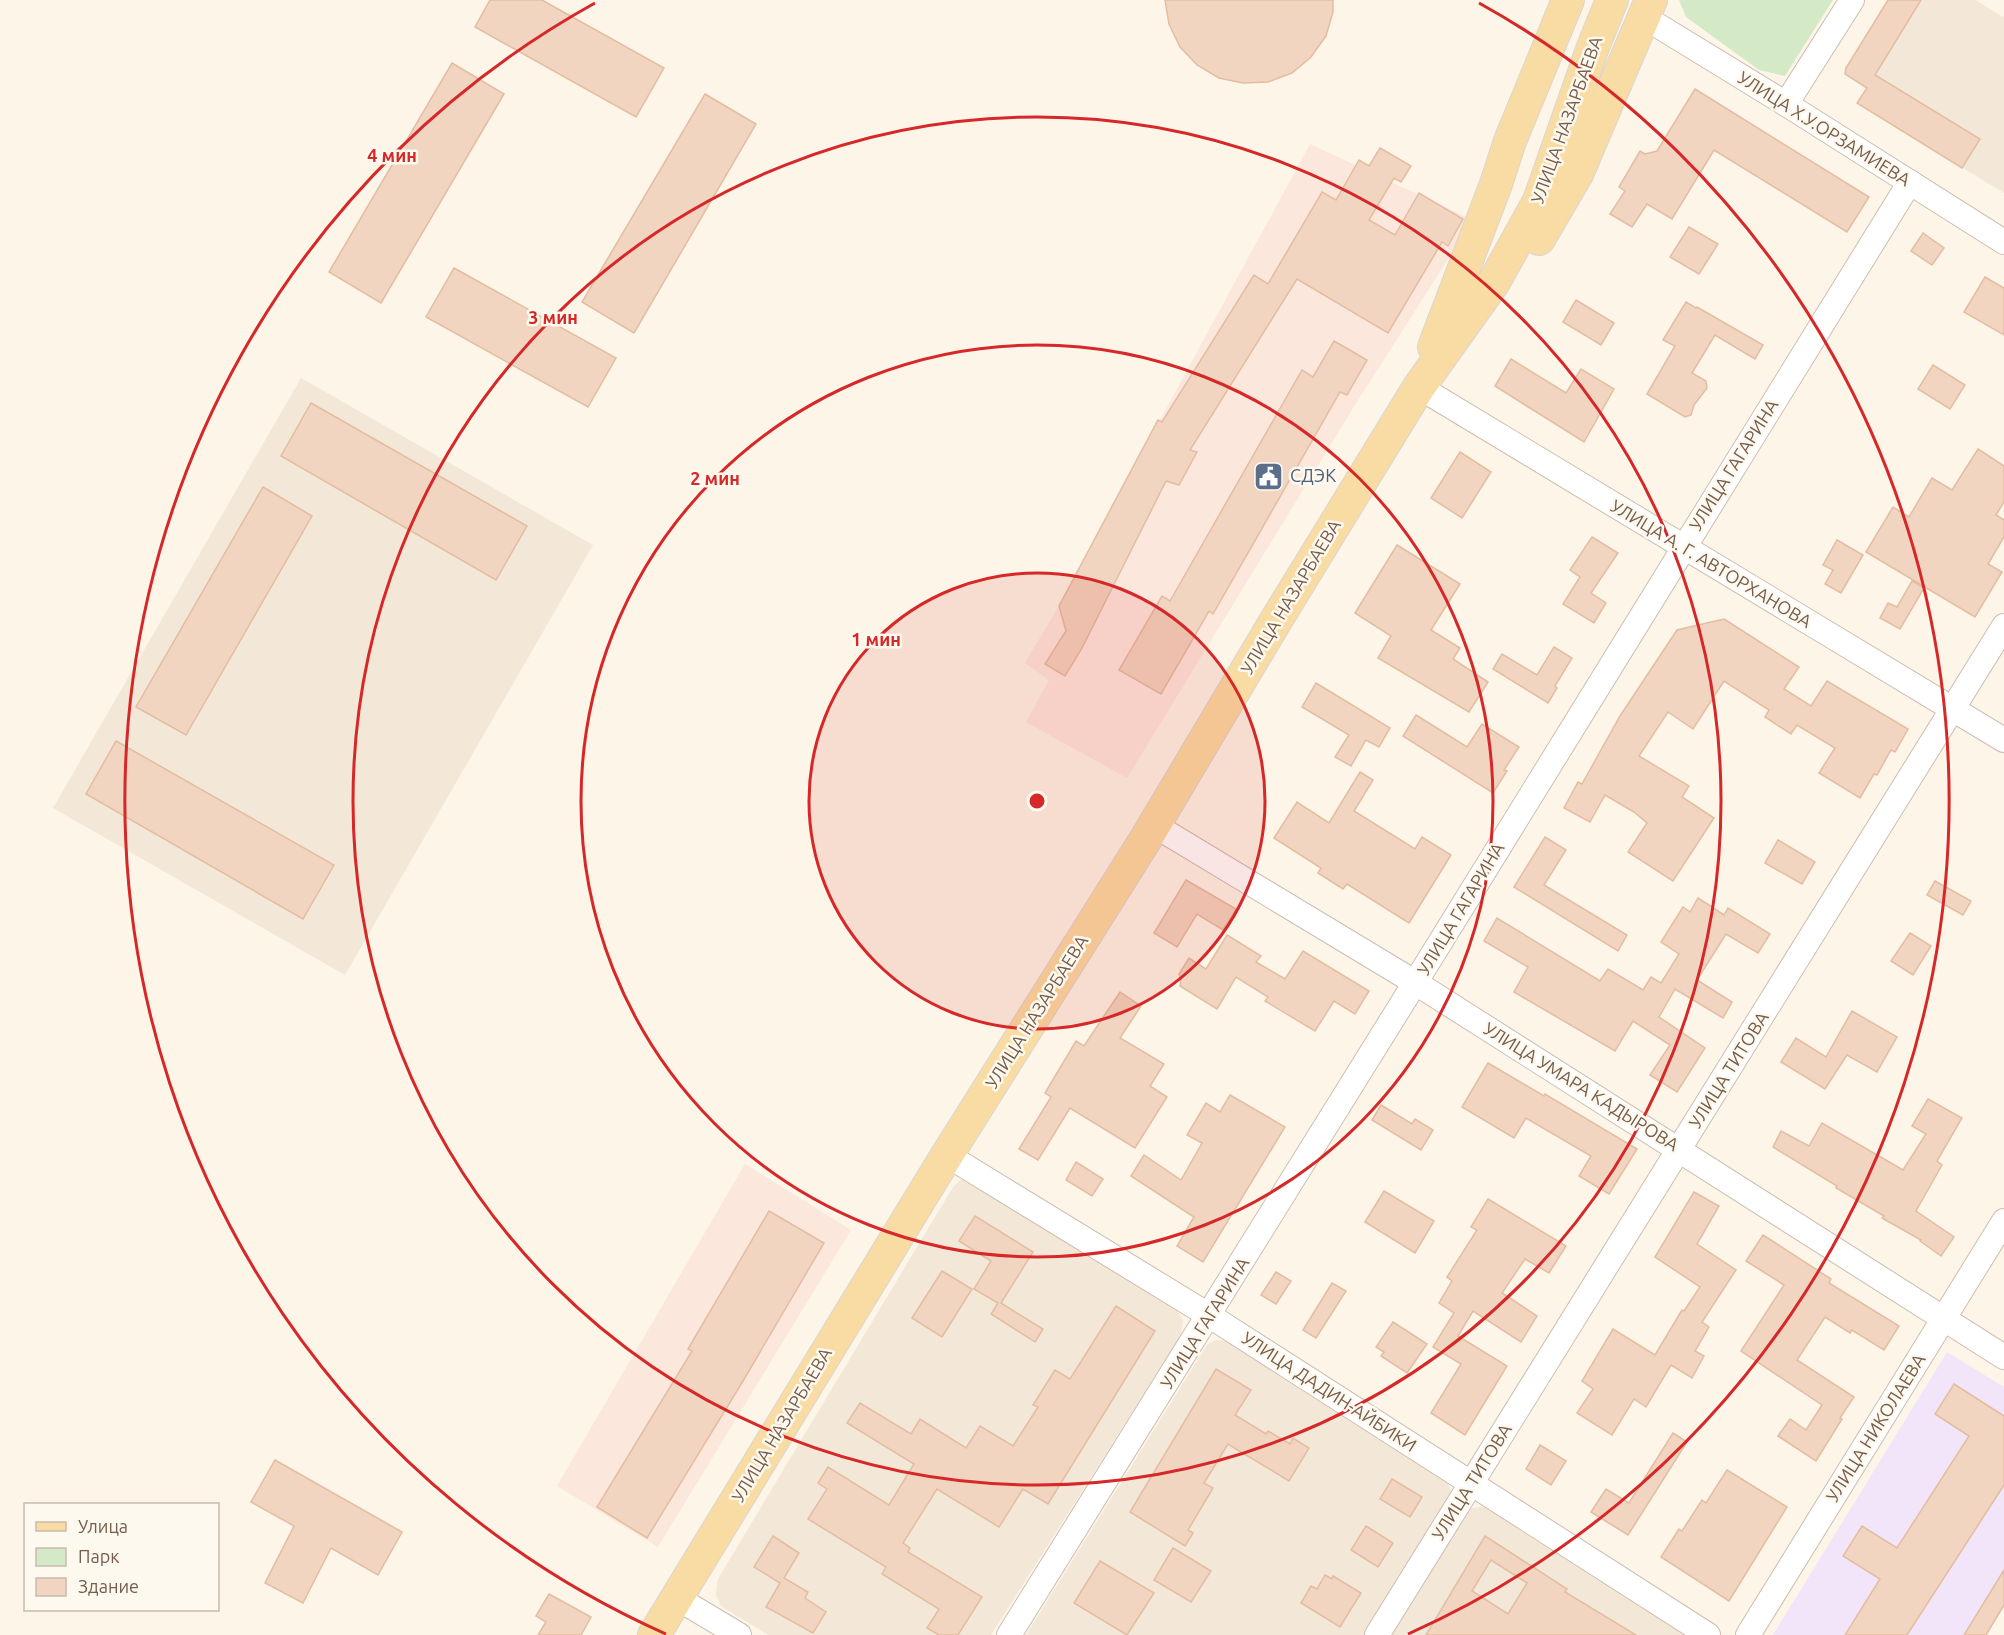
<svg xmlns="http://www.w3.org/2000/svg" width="2004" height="1635" font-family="Ubuntu,sans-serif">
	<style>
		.residential { fill: #f3e7d7 }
		.commercial { fill: #fce7dd }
		.education { fill: #f2e5f9 }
		.green { fill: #d4eac7 }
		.building { fill: #f1d5c1; stroke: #e3bda1; stroke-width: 1.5; fill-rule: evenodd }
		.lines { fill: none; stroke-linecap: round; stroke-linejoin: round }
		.minor-casing { stroke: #cebdaf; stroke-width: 26 }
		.major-casing { stroke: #dbd5d1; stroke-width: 34 }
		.minor { stroke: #fff; stroke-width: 24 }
		.major { stroke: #f8dca3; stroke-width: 32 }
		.ring { fill: none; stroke: #d62828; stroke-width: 3 }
		.labels { text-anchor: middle; stroke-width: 5; stroke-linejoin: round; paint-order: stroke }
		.street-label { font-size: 18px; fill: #765d4d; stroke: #fef9ef }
		.service-label { font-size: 18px; fill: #4e5e75; stroke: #fef9ef; text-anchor: start }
		.centre { fill: #d62828; stroke: #fef9ef; stroke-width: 3 }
		.ring-label { font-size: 18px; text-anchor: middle; font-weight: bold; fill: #d62828; stroke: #fef9ef; stroke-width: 5; stroke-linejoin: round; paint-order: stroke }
	</style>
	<rect width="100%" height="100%" fill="#fcf5e8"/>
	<g class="residential">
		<path d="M1888,0H1975L2003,17L2004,16V193L1857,103L1867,88L1847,76L1846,68Z"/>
		<path d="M301,378L593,545L345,975L53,808Z"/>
		<path d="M963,1178L974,1180L1177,1310L1183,1320L1181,1335L991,1635H768L721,1606L716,1595L718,1579L953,1187Z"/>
		<path d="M1216,1340L1228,1341L1446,1480L1451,1490L1449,1503L1366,1635H1026L1207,1345Z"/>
		<path d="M1487,1506L1689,1635H1388L1460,1518L1472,1508Z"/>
	</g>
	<g class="commercial">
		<path d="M1310,144L1473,220L1355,405L1127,778L1026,722L1049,680L1025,663L1059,606Z"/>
		<path d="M745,1164L851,1230L658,1547L557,1486Z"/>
	</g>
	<path class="education" d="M1947,1352L2004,1387V1570L1964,1635H1773Z"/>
	<path class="green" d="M1679,0H1833L1785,76L1759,70L1686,17Z"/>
	<g class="building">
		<path d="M490,0H542L664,68L636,117L475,27Z"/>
		<path d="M1165,0H1333V12L1326,36L1311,57L1292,73L1268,82L1243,83L1219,78L1197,65L1180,47L1169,24Z"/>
		<path d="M1888,0H1921L1875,75L1980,139L1962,168L1857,103L1867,88L1845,74L1846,68Z"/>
		<path d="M452,63L504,94L381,303L329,272Z"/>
		<path d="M1695,89L1869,197L1847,232L1714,150L1672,219L1647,204L1632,227L1610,214L1625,191L1619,187L1640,151L1645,154L1657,151Z"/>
		<path d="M705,94L756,124L634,333L582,302Z"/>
		<path d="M1380,148L1411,166L1401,182L1394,178L1369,220L1395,235L1419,193L1463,219L1448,246L1442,242L1388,333L1297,279L1190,450L1197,452L1179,485L1166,481L1082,648L1065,676L1045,664L1066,631L1059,606L1158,420L1162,422L1254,275L1268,284L1322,192L1336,200L1359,160L1369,166Z"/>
		<path d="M1689,227L1718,244L1699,274L1670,257Z"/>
		<path d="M1923,233L1944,248L1932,265L1911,251Z"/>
		<path d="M454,268L616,358L588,407L426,317Z"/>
		<path d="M1985,277L2004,288V335L1964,312Z"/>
		<path d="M1576,300L1614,323L1601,345L1563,322Z"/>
		<path d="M1686,302L1696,308L1697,307L1763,345L1755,359L1715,335L1692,373L1706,381L1707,388L1694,405L1691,415L1685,417L1647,394L1675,346L1663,340Z"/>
		<path d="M1334,341L1367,360L1347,395L1340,392L1213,614L1209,611L1161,694L1119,670L1162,596L1170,601L1302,370L1313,377Z"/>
		<path d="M1511,359L1566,393L1581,369L1614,389L1584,442L1495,386Z"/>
		<path d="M1933,365L1965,385L1950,409L1918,389Z"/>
		<path d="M311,403L527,526L496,580L281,456Z"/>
		<path d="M1978,449L2004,466V502L1996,515L2004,520V537L1988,564L2002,572L1975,617L1866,552L1893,507L1909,517L1932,478L1952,490Z"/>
		<path d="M1460,452L1491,472L1462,518L1431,498Z"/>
		<path d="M263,487L312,516L186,735L136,707Z"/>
		<path d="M1592,537L1618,553L1591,593L1606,603L1594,623L1563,604L1580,577L1570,570Z"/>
		<path d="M1837,540L1863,555L1841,593L1825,584L1833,570L1823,565Z"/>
		<path d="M1397,545L1460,584L1431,630L1460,648L1453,659L1488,682L1469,712L1378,658L1391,636L1355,613Z"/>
		<path d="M1912,581L1924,588L1900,629L1880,618L1888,603L1897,607Z"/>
		<path d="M1724,619L1799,667L1784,689L1811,706L1827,681L1908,729L1895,752L1891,750L1877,775L1874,774L1860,798L1819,773L1835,748L1797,725L1791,734L1765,717L1769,710L1724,681L1693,729L1668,712L1639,756L1689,786L1682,797L1714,818L1673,881L1628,852L1647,823L1634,812L1605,795L1590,822L1564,808L1578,782L1582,784L1620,716L1677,630Z"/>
		<path d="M1554,647L1572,658L1555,686L1557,688L1548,703L1493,669L1502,654L1537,675Z"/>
		<path d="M1316,683L1390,728L1379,747L1366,740L1351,766L1335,757L1349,735L1302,707Z"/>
		<path d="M1416,715L1467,747L1482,724L1519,747L1504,770L1507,771L1493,793L1403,736Z"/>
		<path d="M116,741L334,865L303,919L86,794Z"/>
		<path d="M1360,772L1373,780L1354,811L1415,849L1422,837L1451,855L1409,923L1347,884L1343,889L1318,873L1321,868L1274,838L1297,802L1329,823Z"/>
		<path d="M1545,837L1566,850L1544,885L1627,935L1618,951L1514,887Z"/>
		<path d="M1778,840L1815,862L1802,884L1765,863Z"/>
		<path d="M1186,880L1236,909L1223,930L1197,914L1177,947L1154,933Z"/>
		<path d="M1935,881L1971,901L1963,915L1927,895Z"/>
		<path d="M1698,898L1724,915L1728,908L1770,934L1758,953L1726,934L1697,980L1732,1002L1723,1018L1675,989L1659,1017L1705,1048L1677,1092L1650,1075L1670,1045L1633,1021L1615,1051L1514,992L1528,967L1484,941L1497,918L1600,981L1608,969L1643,990L1651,977L1661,983L1679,954L1661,942L1683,907L1690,912Z"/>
		<path d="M1910,933L1931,946L1913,975L1891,961Z"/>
		<path d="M1227,935L1261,956L1256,962L1285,979L1303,951L1369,991L1355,1014L1334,1001L1315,1031L1265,1001L1268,997L1236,977L1217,1009L1180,986L1181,979L1179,974L1189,958L1206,969Z"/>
		<path d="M1120,992L1141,1006L1120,1038L1164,1064L1150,1086L1167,1097L1135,1148L1070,1108L1038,1160L1019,1149L1051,1097L1045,1093L1076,1041L1084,1046Z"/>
		<path d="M1852,1011L1897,1037L1877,1072L1847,1055L1825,1089L1781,1062L1796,1038L1826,1057Z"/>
		<path d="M1488,1063L1544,1096L1545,1094L1637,1149L1609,1194L1579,1176L1591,1156L1526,1118L1514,1138L1462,1107Z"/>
		<path d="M1230,1095L1285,1127L1203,1262L1177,1246L1194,1217L1131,1176L1144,1155L1181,1180L1202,1143L1187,1135L1206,1103L1220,1112Z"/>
		<path d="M1928,1099L1962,1118L1937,1161L1942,1165L1916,1211L1954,1237L1941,1256L1920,1241L1921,1240L1882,1218L1884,1216L1836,1188L1837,1186L1773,1147L1781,1131L1809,1146L1822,1123L1903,1170L1926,1134L1912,1126Z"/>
		<path d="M1381,1105L1412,1124L1415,1119L1433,1130L1421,1150L1372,1120Z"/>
		<path d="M1076,1162L1103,1179L1092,1196L1066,1180Z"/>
		<path d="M1384,1191L1434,1221L1415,1253L1365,1222Z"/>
		<path d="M1694,1192L1719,1206L1697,1244L1736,1270L1702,1322L1709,1327L1695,1351L1704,1356L1692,1378L1671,1365L1646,1407L1634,1399L1612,1435L1577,1413L1593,1389L1582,1381L1613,1329L1655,1355L1682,1310L1684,1311L1700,1287L1655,1257Z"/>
		<path d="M1488,1199L1566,1246L1549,1273L1525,1259L1502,1293L1537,1316L1521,1342L1473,1311L1458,1336L1507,1366L1465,1435L1431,1413L1461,1364L1433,1347L1454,1313L1439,1303L1452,1281L1447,1277L1477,1230L1471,1227Z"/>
		<path d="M769,1211L824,1243L743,1381L647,1538L597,1507L692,1351L688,1349Z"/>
		<path d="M975,1216L1033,1252L1001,1303L1043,1329L1035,1342L991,1314L998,1303L974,1289L991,1261L959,1241Z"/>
		<path d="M1763,1235L1831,1279L1829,1283L1899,1326L1884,1350L1852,1330L1850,1333L1825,1317L1797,1360L1854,1397L1840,1418L1842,1419L1816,1461L1778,1436L1790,1419L1806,1430L1822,1405L1741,1351L1784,1285L1746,1261Z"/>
		<path d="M942,1271L972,1289L942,1337L912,1318Z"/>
		<path d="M1276,1272L1291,1281L1276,1304L1261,1295Z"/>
		<path d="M1332,1283L1346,1291L1316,1338L1303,1330Z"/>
		<path d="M1116,1306L1155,1331L1048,1504L1023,1489L999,1527L937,1489L903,1543L910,1548L908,1552L982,1597L958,1635H939L927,1628L939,1609L882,1574L886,1567L808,1519L827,1489L818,1483L828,1467L889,1505L914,1464L847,1423L860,1403L911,1434L920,1419L966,1448L980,1426L1013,1446L1038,1407L1033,1405L1055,1370L1070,1379Z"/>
		<path d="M1393,1322L1427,1344L1407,1373L1381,1356L1384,1352L1376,1347Z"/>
		<path d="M1216,1369L1251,1390L1235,1415L1266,1434L1268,1431L1290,1444L1293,1438L1309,1448L1289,1481L1228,1444L1204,1483L1213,1488L1188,1530L1193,1533L1185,1546L1130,1512Z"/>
		<path d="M1954,1384L2004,1416V1485L1907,1635H1845L1880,1579L1843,1556L1862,1526L1897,1548L1969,1436L1935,1414Z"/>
		<path d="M1673,1433L1687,1442L1628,1535L1591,1512L1606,1489L1629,1503Z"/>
		<path d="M1540,1445L1566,1461L1551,1485L1526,1469Z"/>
		<path d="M275,1460L402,1532L378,1575L331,1548L303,1603L265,1583L294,1526L251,1502Z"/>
		<path d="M1727,1470L1787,1507L1729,1601L1661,1557L1679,1529L1682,1531L1702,1500L1706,1503Z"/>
		<path d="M1392,1479L1422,1497L1410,1517L1380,1499Z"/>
		<path d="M1366,1526L1393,1543L1378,1567L1351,1550Z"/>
		<path d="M773,1536L799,1553L784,1578L808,1592L805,1598L826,1612L813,1633L766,1607L780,1583L754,1567Z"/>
		<path d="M1485,1536L1567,1589L1565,1592L1636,1635H1426ZM1491,1560L1527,1583L1508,1614L1472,1591Z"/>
		<path d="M1173,1548L1211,1571L1191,1602L1154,1580Z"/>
		<path d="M1100,1561L1154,1593L1127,1635L1074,1603Z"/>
		<path d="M2004,1570V1605L1986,1635H1964Z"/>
		<path d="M1325,1575L1332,1579L1333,1576L1361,1593L1340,1627L1301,1603L1311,1586L1317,1589Z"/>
		<path d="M549,1594L591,1617L581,1635H538L546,1622L536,1616Z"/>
	</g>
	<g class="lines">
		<defs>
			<g id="minor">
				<path d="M1644,17L1786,104L2004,242"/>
				<path d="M1786,104L1852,0"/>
				<path d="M1419,387L2004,740"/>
				<path d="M1154,825L1416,983L2004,1357"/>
				<path d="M947,1155L1210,1316L1708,1635"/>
				<path d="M677,1598L739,1635"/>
				<path d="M1009,1635C1312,1152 1610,667 1910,182"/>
				<path d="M1377,1635L2004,626"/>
				<path d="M1748,1635L2004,1221"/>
			</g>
			<g id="major">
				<path d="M1539,239L1577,174L1651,0"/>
				<path d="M1434,347L1496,184L1510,141L1568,0"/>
				<path d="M654,1635L947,1155L1147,837L1275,622L1419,387L1494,282L1539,201L1593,47L1612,0"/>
			</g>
		</defs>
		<use href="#minor" class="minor-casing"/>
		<use href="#major" class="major-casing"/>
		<use href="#minor" class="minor"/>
		<use href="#major" class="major"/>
	</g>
	<circle cx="1037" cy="801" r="228" fill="#d62828" fill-opacity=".12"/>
	<g class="ring">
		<circle cx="1037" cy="801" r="228"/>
		<circle cx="1037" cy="801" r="456"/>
		<circle cx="1037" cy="801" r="684"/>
		<path d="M666 1634A912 912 0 0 1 595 3M1479 3A912 912 0 0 1 1408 1634"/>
	</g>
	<defs>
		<symbol id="civic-square" viewBox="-11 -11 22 22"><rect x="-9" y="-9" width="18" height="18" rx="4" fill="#5c6f8a" stroke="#fef9ef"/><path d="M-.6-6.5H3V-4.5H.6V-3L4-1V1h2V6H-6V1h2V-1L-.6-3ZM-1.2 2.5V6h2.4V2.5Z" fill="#fff"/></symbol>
	</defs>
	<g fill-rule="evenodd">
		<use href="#civic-square" x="1252" y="460" width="33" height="33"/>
	</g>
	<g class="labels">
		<g class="street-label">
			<text transform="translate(1567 120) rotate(-70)" y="6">УЛИЦА НАЗАРБАЕВА</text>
			<text transform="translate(1824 129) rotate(32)" y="6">УЛИЦА Х.У.ОРЗАМИЕВА</text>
			<text transform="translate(1734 465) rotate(-58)" y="6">УЛИЦА ГАГАРИНА</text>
			<text transform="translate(1711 564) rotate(31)" y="6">УЛИЦА А. Г. АВТОРХАНОВА</text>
			<text transform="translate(1291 597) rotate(-59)" y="6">УЛИЦА НАЗАРБАЕВА</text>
			<text transform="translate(1461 909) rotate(-59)" y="6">УЛИЦА ГАГАРИНА</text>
			<text transform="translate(1037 1012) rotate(-58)" y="6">УЛИЦА НАЗАРБАЕВА</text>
			<text transform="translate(1729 1070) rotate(-58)" y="6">УЛИЦА ТИТОВА</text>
			<text transform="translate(1581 1087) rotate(32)" y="6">УЛИЦА УМАРА КАДЫРОВА</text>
			<text transform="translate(1205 1323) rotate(-58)" y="6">УЛИЦА ГАГАРИНА</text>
			<text transform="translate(1329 1392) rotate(33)" y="6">УЛИЦА ДАДИН-АЙБИКИ</text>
			<text transform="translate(782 1425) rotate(-59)" y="6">УЛИЦА НАЗАРБАЕВА</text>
			<text transform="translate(1876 1428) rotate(-58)" y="6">УЛИЦА НИКОЛАЕВА</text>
			<text transform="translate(1472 1482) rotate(-58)" y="6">УЛИЦА ТИТОВА</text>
		</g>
		<g class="service-label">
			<text x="1290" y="482">СДЭК</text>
		</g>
	</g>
	<circle cx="1037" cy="801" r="9" class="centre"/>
	<g class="ring-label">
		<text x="392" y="162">4 мин</text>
		<text x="553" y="324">3 мин</text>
		<text x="715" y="485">2 мин</text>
		<text x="876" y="646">1 мин</text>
	</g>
	<rect x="24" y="1503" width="195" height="108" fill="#fef9ef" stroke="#c8bbae" stroke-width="1.5"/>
	<rect x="36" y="1522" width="30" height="9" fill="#f8dca3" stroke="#c8bbae" stroke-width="1.5"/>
	<text x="78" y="1533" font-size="18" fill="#765d4d">Улица</text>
	<rect x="36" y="1548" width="30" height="18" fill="#d4eac7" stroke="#c8bbae" stroke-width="1.5"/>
	<text x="78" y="1563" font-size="18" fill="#765d4d">Парк</text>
	<rect x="36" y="1578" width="30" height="18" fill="#f1d5c1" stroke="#c8bbae" stroke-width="1.5"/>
	<text x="78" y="1593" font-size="18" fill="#765d4d">Здание</text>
</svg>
